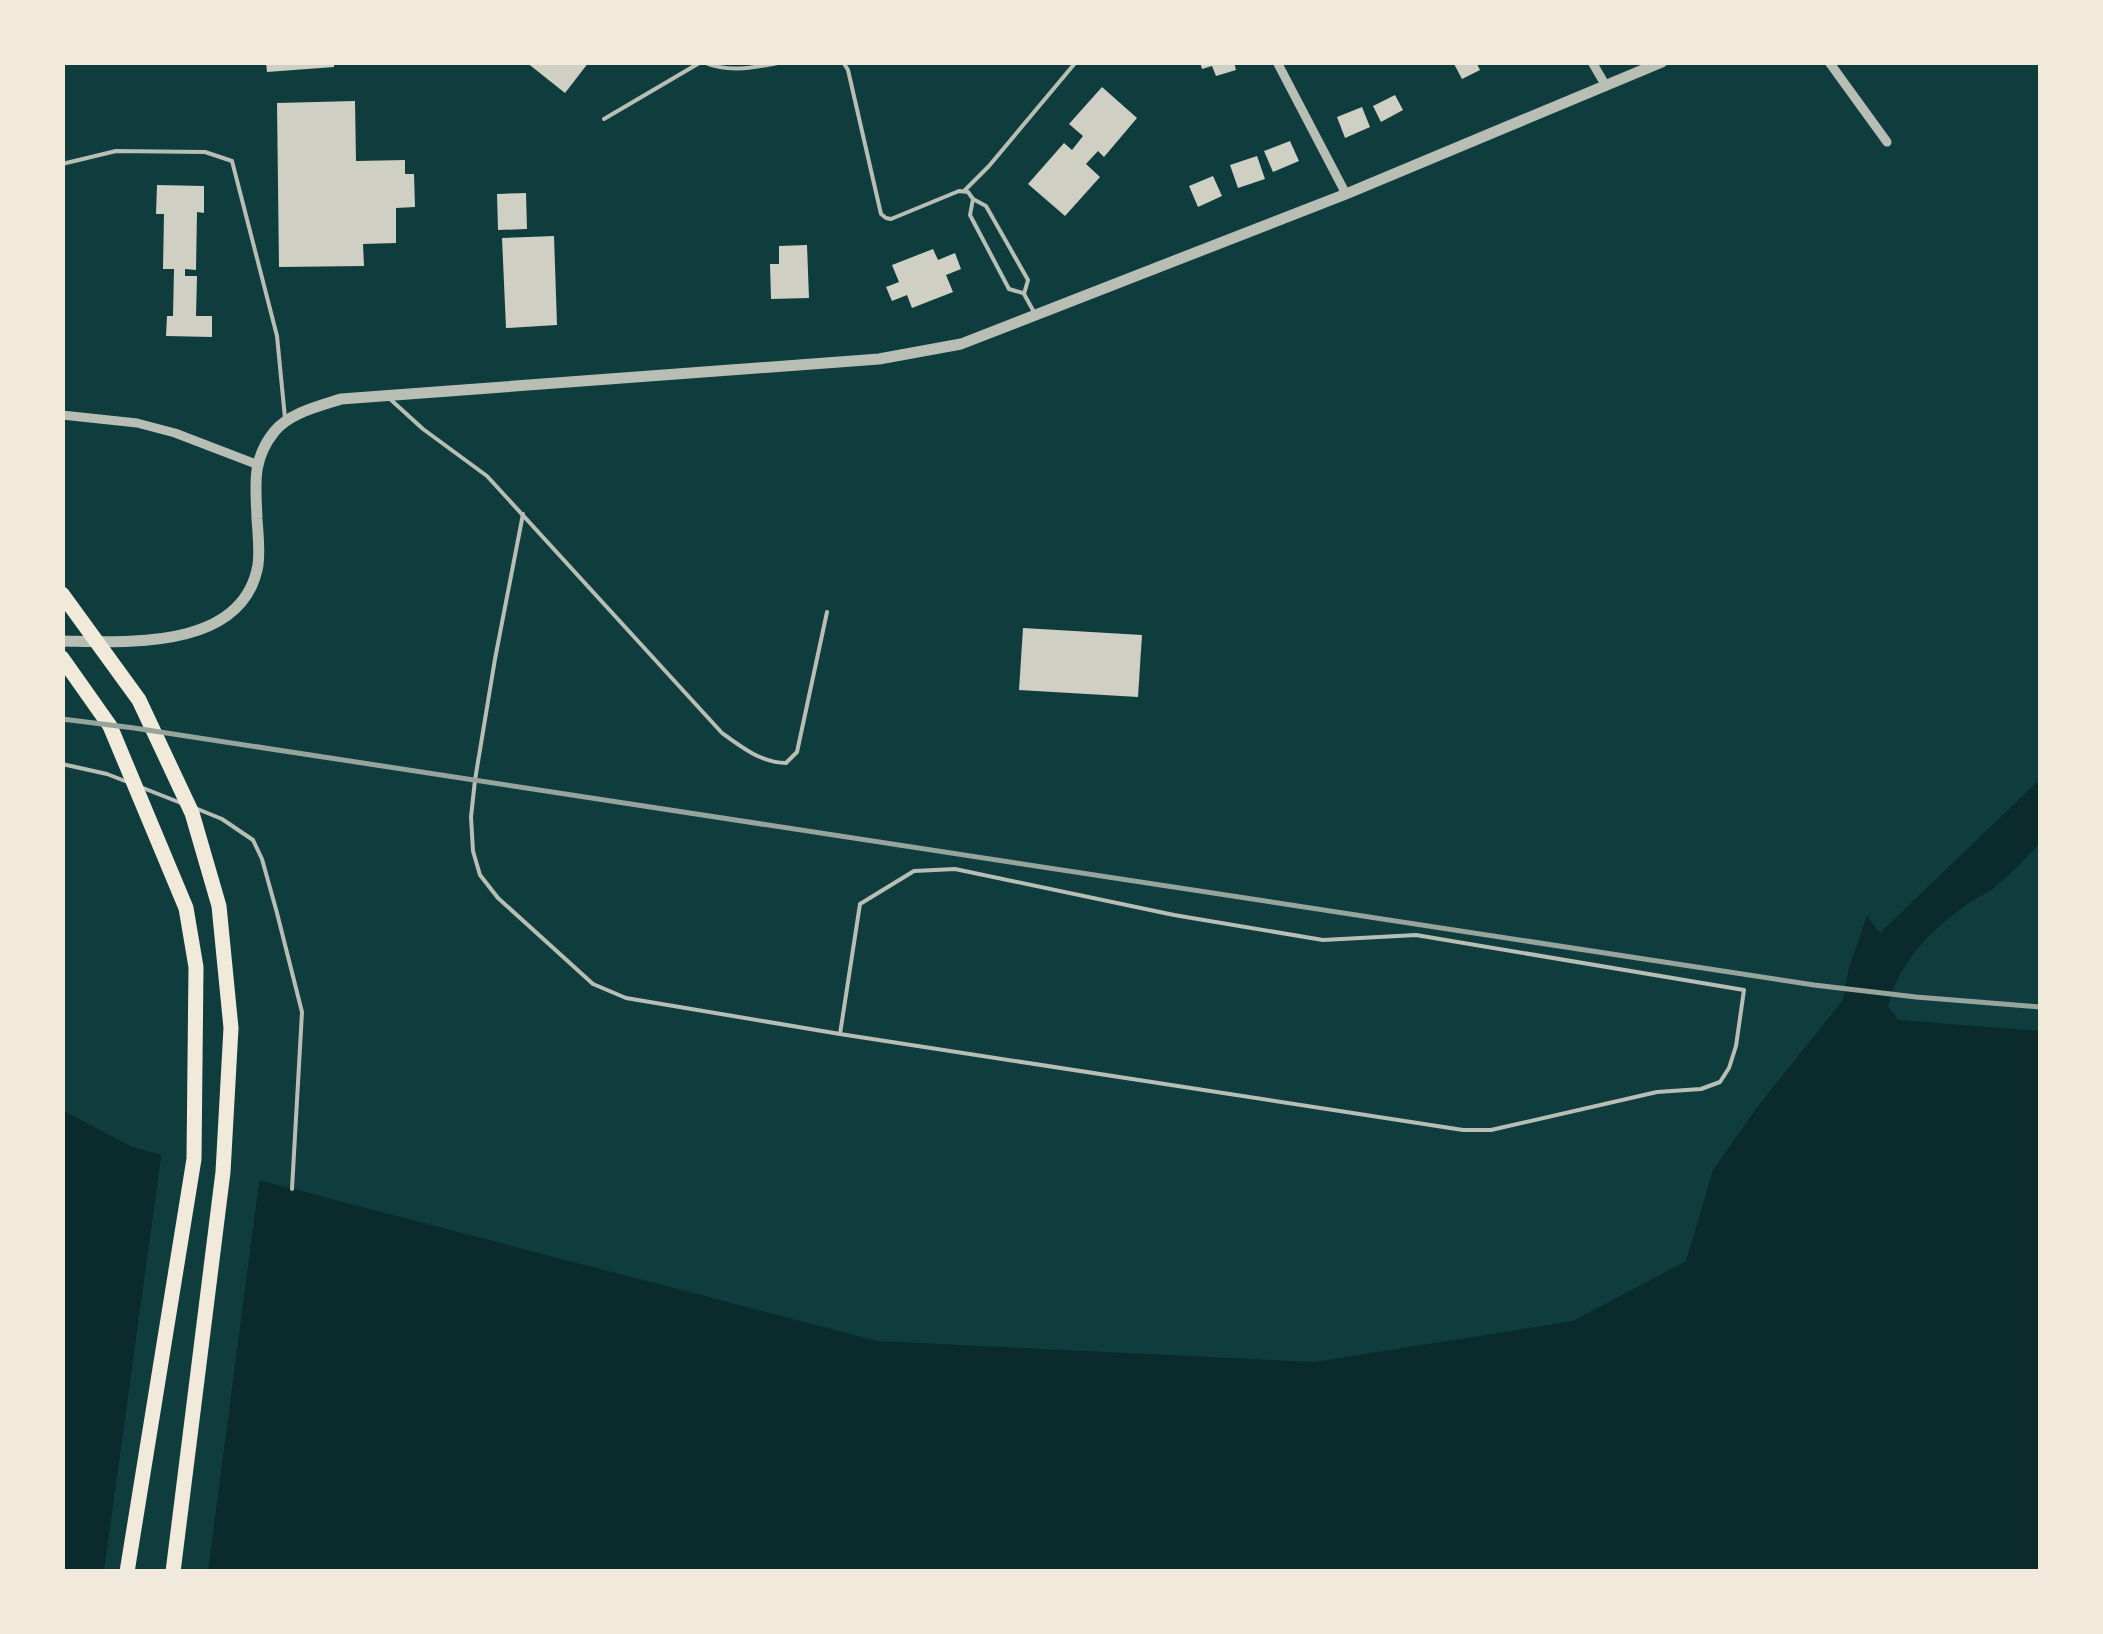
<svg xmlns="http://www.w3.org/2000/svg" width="2103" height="1634" font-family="'Exo 2',sans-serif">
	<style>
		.water { fill: #0a2a2b }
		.pier { fill: #0f3d3e }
		.building { fill: #cfcfc3 }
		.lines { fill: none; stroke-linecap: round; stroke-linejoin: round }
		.service { stroke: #b8beb3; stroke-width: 4 }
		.minor { stroke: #b8beb3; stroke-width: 9 }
		.tertiary { stroke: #b8beb3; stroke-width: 11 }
		.motorway { stroke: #f1e9da; stroke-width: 15 }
		.rail { stroke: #97a49c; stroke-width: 5 }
	</style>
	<rect width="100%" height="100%" fill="#0f3d3e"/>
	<path class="water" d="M2040,779V843C2026,858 2011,874 1995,887C1989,892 1982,895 1975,899C1935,926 1900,958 1888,1006L1898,1020L2040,1031V1571H63L62,1110L132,1147L877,1341L1314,1362L1573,1321L1686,1261L1713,1170L1758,1106L1843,1000L1849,967L1867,916L1880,933Z"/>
	<path class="pier" d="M162,1150L260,1175L208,1571H104Z"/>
	<g class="building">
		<path d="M266,62H334V67L267,72Z"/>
		<path d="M526,62H589L565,93Z"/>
		<path d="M1200,62H1234L1236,70L1216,76L1212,66L1202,69Z"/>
		<path d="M1453,62H1476L1480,70L1462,79Z"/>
		<path d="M1102,87L1137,118L1104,157L1098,151L1086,164L1100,177L1065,216L1028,184L1064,143L1072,150L1083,136L1069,124Z"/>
		<path d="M1395,95L1403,110L1381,122L1373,106Z"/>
		<path d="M355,101L356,161L405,160V174H414L415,207L396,208V243L363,244L364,266L279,267L277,103Z"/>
		<path d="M1362,107L1370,127L1345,138L1337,117Z"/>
		<path d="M1290,141L1299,161L1273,172L1264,151Z"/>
		<path d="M1257,156L1265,179L1238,188L1230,165Z"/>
		<path d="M1213,176L1222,196L1198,207L1189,186Z"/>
		<path d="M157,185L204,186V213L197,212L196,270L185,269V276H197L196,316H212V337L166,336L167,316H173L174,269H163L164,214H156Z"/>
		<path d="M526,193L527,229L498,230L497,194Z"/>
		<path d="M554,236L557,325L506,328L502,238Z"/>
		<path d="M807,245L809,298L771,299L770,264H779V246Z"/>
		<path d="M933,249L938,260L955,253L961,269L946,275L953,292L912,308L907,295L892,301L886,287L899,282L892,265Z"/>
		<path d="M1023,628L1142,635L1138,697L1019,690Z"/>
	</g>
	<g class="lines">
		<g class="service">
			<path d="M703,62C731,74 755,67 784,62"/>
			<path d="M843,62L848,70L881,214L886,218L891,219L959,191L968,192L973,199L986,206L1028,280L1024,294L1034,312"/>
			<path d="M604,119L701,62"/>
			<path d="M62,164L116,151L205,152L232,161L277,336L285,418"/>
			<path d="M965,190L989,166L1076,62"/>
			<path d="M973,199L970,215L1009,289L1023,293"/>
			<path d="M390,399L423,429L487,476L722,733C741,747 762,763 786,763L797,752L827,612"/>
			<path d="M523,514L495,659L475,780L471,817L473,851L480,875L498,898L593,984L626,998L840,1034L1463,1130H1491L1657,1092L1701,1089L1720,1082L1729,1068L1736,1046L1744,990L1416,935L1323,940L1174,915L955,869L914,871L860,904L840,1034"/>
			<path d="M62,764L107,774L125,781"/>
			<path d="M143,788L181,803"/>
			<path d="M195,808L222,819L253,840L262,859L277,913L302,1012L292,1189"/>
		</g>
		<g class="minor">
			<path d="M1277,62L1346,194"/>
			<path d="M1592,62L1606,86"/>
			<path d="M1829,62L1887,142"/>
			<path d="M62,415L137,423L175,433L256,464"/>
		</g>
		<path class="tertiary" d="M62,641C126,642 243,651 258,565C260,550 258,534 257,519C256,486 251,461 274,432C289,413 319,406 341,399L879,359L961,344L1346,194L1662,62"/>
		<g class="motorway">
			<path d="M62,594L139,700L192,813L219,906L231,1028L223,1172L173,1572"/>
			<path d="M62,658L110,726L186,908L196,967L194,1159L127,1572"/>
		</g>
		<path class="rail" d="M62,719L134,728L1814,985L1916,997L2040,1007"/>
	</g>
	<rect width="2103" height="1634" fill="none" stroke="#f1e9da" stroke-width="130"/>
</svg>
